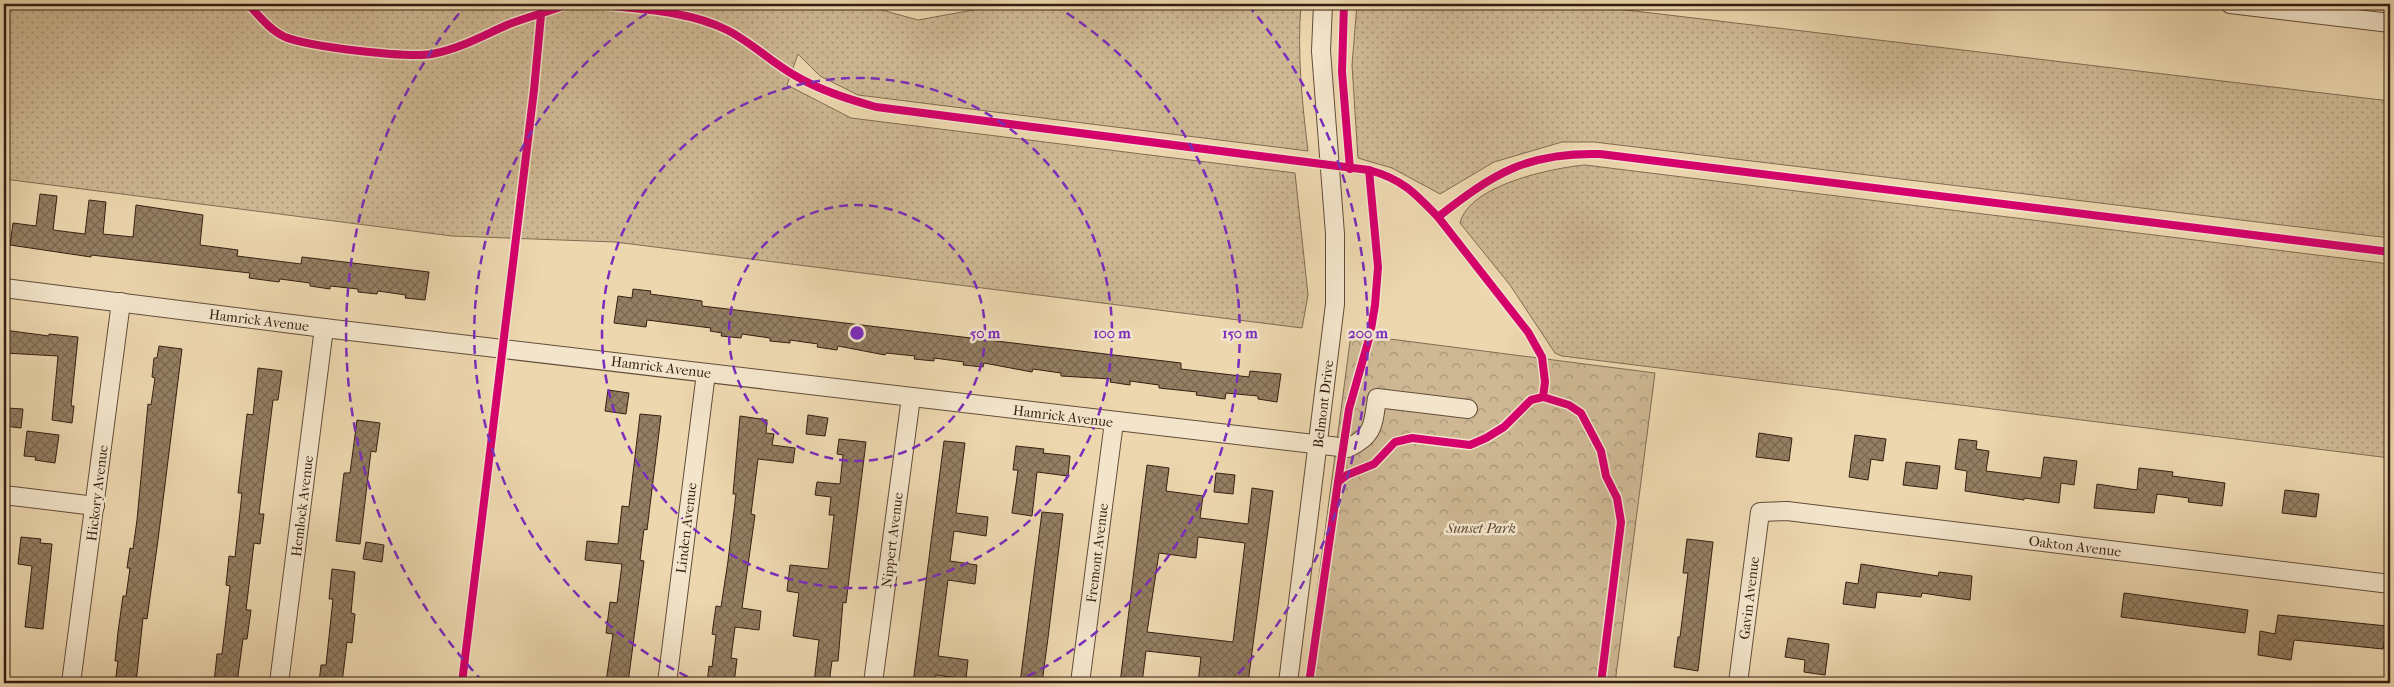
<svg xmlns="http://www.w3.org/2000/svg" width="2394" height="687" font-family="'IM FELL French Canon',serif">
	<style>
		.grass { fill: url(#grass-dots); stroke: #816c52 }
		.forest { fill: url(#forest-crowns); stroke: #816c52 }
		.building { fill: url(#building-cross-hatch); stroke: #341f11; fill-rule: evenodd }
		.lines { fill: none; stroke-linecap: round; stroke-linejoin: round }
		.minor-casing { stroke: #624d38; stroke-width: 20 }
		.minor { stroke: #f3e5cb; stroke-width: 18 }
		.cycleway-casing { stroke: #f3e5cb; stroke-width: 11 }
		.cycleway { stroke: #d6006c; stroke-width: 8 }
		.ring { fill: none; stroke: #7b2cbf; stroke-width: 2.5; stroke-dasharray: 9 6 }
		.labels { text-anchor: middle; stroke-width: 5; stroke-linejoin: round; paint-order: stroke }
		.street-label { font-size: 14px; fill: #341f11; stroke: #f3e5cb }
		.park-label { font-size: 14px; font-style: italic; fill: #5a4532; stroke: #f3e5cb }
		.centre { fill: #7b2cbf; stroke: #f3e5cb; stroke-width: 2.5 }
		.ring-label { font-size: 15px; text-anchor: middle; font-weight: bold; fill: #7b2cbf; stroke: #f3e5cb; stroke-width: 5; stroke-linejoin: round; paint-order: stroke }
	</style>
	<defs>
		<pattern id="grass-dots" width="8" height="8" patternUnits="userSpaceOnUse" patternTransform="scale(1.25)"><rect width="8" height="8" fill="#ceb894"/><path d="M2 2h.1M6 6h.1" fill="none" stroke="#a89577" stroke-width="1.8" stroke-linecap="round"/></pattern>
		<pattern id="forest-crowns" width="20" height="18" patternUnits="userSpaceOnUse" patternTransform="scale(1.25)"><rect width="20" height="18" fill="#ceb894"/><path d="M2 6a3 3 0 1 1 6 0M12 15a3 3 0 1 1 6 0" fill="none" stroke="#a89577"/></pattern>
		<pattern id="building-cross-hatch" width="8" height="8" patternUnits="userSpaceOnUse" patternTransform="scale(1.25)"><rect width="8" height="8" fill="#947f63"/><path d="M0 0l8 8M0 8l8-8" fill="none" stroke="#7a6750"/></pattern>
	</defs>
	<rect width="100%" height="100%" fill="#edd7af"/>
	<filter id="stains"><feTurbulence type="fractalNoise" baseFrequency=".004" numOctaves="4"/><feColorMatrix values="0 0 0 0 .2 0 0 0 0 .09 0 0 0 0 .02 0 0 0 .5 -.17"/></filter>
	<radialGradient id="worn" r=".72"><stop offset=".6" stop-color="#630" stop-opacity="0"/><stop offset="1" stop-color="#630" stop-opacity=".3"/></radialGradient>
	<g class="grass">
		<path d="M4,4H876L878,9L918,20L973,10L986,4H1301C1297,53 1302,102 1308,151L858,95L820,76L798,54L787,85L851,118L1295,173L1308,295L1302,328L615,242L452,236L4,179Z"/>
		<path d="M1357,4H1576L2390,101V238L1594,142H1562L1494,162L1440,194L1392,168L1358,158L1352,65Z"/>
		<path d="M1585,165L2390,264V458L1562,356L1555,353L1510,285L1460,223C1469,185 1552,168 1585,165Z"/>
	</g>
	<path class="forest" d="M1351,334L1655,373L1615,683H1305Z"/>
	<g class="building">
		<path d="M40,194L57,196L53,230L85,234L89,200L106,202L103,234L133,237L136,205L203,215L200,245L238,250L237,256L301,264L302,257L429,272L425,300L405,298L406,295L378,291L377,294L358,292V289L330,286V289L310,286V283L280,279L279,282L249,278L250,273L91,255V257L10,245L13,223L36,226Z"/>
		<path d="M633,289L651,291L650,294L702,301V306L1181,363V369L1249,377L1250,371L1281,374L1277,402L1258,399V396L1226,393L1225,399L1196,395L1197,392L1159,388V385L1130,381V385L1110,382L1111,379L1061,376V373L1033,369L1032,372L984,363L983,367L963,365L964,362L934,358V361L914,359L915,356L886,353L885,355L838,346L837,350L817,347L818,344L790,340V343L770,341V338L742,334L741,338L721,336L722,333L710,331L711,328L647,320L646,327L614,323L618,296L632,298Z"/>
		<path d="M4,330L49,336V334L78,337L71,406H74L72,423L52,420L58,356L4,353Z"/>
		<path d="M159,346L182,349L158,540L147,619L143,618L136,683H115L118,661H115L118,632L123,596H126L130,568H127L130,548L133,549L137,520L148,404L151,405L155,378L152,377L154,358H157Z"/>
		<path d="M258,368L282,371L278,400H273L259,514H264L260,544L254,543L246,610H251L247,639H243L237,683H214L217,654H222L230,586L226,585L229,556L235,557L242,493H238L247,414L253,415Z"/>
		<path d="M608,390L629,393L626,414L605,411Z"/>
		<path d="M6,408L23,409L21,428L4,426Z"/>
		<path d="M640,414L661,416L647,530L644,529L640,560L644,561L628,683H620L606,682L613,634L606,633L610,602L617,603L622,564L585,560L587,541L618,544L622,506L629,507Z"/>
		<path d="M808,415L828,418L825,436L806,434Z"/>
		<path d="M740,416L767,420L766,433L774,434L772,445L795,448L793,463L758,459L751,514L755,515L742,608L761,611L759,630L735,627L731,658L737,659L734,683H707L709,666L712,667L716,635L712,634L716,606L721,607L728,561L736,494H733Z"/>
		<path d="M357,420L380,423L376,452L371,451L360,544L336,541L344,473H350Z"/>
		<path d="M27,431L59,435L55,463L35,460L36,457L24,456Z"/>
		<path d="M1759,433L1792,438L1789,461L1756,457Z"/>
		<path d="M1855,435L1886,439L1883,461L1871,459L1868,480L1849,477Z"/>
		<path d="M839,439L866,442L846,603L843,602L838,661H832L829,683H814L819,640L793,636L799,593L787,591L790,565L828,569L834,515H829L831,497L815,495L817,482L840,484L843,455L837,454Z"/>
		<path d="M1959,439L1977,441L1976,449L1989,451L1986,471L2041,478L2044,457L2077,461L2074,485L2061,483L2059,503L2024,498V500L1965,491L1967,471L1955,469Z"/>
		<path d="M944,441L965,443L956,513L988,517L986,536L954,531L950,561L977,565L975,584L948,580L938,656L968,660L966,679L936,675L935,683H913Z"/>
		<path d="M1016,446L1044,449L1043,453L1070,456L1068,476L1037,472L1032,516L1012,513L1018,470H1013Z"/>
		<path d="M1906,462L1940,466L1937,489L1903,485Z"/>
		<path d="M1147,465L1169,468L1166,491L1203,496L1200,518L1248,524L1252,488L1273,491L1248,683H1198L1201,657L1146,651L1142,683H1120ZM1198,537L1245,543L1233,642L1147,632L1159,553L1196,558Z"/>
		<path d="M2139,468L2173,472L2172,476L2225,483L2222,506L2188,502L2189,498L2157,494L2154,513L2094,508L2097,484L2137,490Z"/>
		<path d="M1216,473L1235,475L1233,494L1214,492Z"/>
		<path d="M2285,490L2319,494L2316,517L2282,513Z"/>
		<path d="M1042,512L1063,514L1048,638L1042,683H1020Z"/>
		<path d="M21,537L41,539L40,543L52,544L43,629L25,627L32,566L18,564Z"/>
		<path d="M1687,539L1713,542L1698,671L1674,667L1678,637H1680L1688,573H1683Z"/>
		<path d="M366,542L384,545L382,562L363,559Z"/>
		<path d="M1861,564L1938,576L1939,572L1972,576L1970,600L1922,593L1921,597L1877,592L1875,608L1843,604L1846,582L1858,584Z"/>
		<path d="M332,569L355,572L351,613L355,614L352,643L347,642L342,683H319L321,665H326L333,599H329Z"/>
		<path d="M2124,593L2248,610L2245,633L2121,617Z"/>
		<path d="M2278,615L2387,626L2383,649L2294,640L2291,660L2258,655L2260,631L2275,634Z"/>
		<path d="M1788,638L1829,644L1825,675L1804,672L1805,660L1785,657Z"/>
	</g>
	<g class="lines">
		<defs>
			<g id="minor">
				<path d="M2230,4L2390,23"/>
				<path d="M4,288L324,328L1348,448C1374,436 1373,425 1377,398L1468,409"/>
				<path d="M4,495L95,506"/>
				<path d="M71,683L121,302"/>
				<path d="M279,683L324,328"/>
				<path d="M667,683L706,373"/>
				<path d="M873,683L911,397"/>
				<path d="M1080,683L1114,422"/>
				<path d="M1288,683L1335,304V234L1321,51L1323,4"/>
				<path d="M1738,683L1760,512L1787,511L2390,584"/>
			</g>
		</defs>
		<use href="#minor" class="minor-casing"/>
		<use href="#minor" class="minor"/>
		<defs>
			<g id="cycleway">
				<path d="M248,4C259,16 270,30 285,37C310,47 405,58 432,54C459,49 482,36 507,25C527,17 548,12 568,4"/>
				<path d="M592,4C636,9 687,10 727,30C751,42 771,62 794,75C819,90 848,99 876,107L1369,170C1402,179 1415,193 1438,217C1494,173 1528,152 1600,154L2390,252"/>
				<path d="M1344,4L1342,72L1350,169"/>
				<path d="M1438,217L1528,332L1542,357L1545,382L1543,397"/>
				<path d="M1338,482L1349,409L1370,335L1375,305L1378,267L1369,170"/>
				<path d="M462,683L534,90L541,15"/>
				<path d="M1309,683L1338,482L1347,475L1374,464L1395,442L1412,438L1470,445L1486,438L1504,427L1531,400L1543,397L1569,405L1581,413L1601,451L1606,476L1617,498L1621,522L1601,683"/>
			</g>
		</defs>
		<use href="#cycleway" class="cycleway-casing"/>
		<use href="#cycleway" class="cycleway"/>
	</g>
	<g class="ring">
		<circle cx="857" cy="333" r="128"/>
		<circle cx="857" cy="333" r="255"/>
		<path d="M701 683A383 383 0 0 1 660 5M1054 5A383 383 0 0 1 1013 683"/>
		<path d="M483 682A511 511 0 0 1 466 5M1248 5A511 511 0 0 1 1231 682"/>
	</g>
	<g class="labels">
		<g class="street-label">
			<text transform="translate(259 320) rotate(7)" y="5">Hamrick Avenue</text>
			<text transform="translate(661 367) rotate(7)" y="5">Hamrick Avenue</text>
			<text transform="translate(1323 404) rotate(-83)" y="5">Belmont Drive</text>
			<text transform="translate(1063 416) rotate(7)" y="5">Hamrick Avenue</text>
			<text transform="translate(97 493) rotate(-83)" y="5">Hickory Avenue</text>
			<text transform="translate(302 506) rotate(-83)" y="5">Hemlock Avenue</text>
			<text transform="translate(686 528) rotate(-83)" y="5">Linden Avenue</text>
			<text transform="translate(892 540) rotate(-83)" y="5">Nippert Avenue</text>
			<text transform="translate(2075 546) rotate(7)" y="5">Oakton Avenue</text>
			<text transform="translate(1097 553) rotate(-83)" y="5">Fremont Avenue</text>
			<text transform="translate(1749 598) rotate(-83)" y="5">Gavin Avenue</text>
		</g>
		<g class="park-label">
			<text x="1481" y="533">Sunset Park</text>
		</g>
	</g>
	<circle cx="857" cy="333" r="8" class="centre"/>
	<g class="ring-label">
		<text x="985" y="338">50 m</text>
		<text x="1112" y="338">100 m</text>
		<text x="1240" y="338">150 m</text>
		<text x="1368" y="338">200 m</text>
	</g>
	<rect width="2394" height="687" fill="none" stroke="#edd7af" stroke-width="20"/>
	<rect x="5" y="5" width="2384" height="677" fill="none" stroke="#341f11" stroke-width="2.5"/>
	<rect x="10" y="10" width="2374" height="667" fill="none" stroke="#341f11"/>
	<rect width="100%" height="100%" filter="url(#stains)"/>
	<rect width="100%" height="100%" fill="url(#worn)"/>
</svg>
